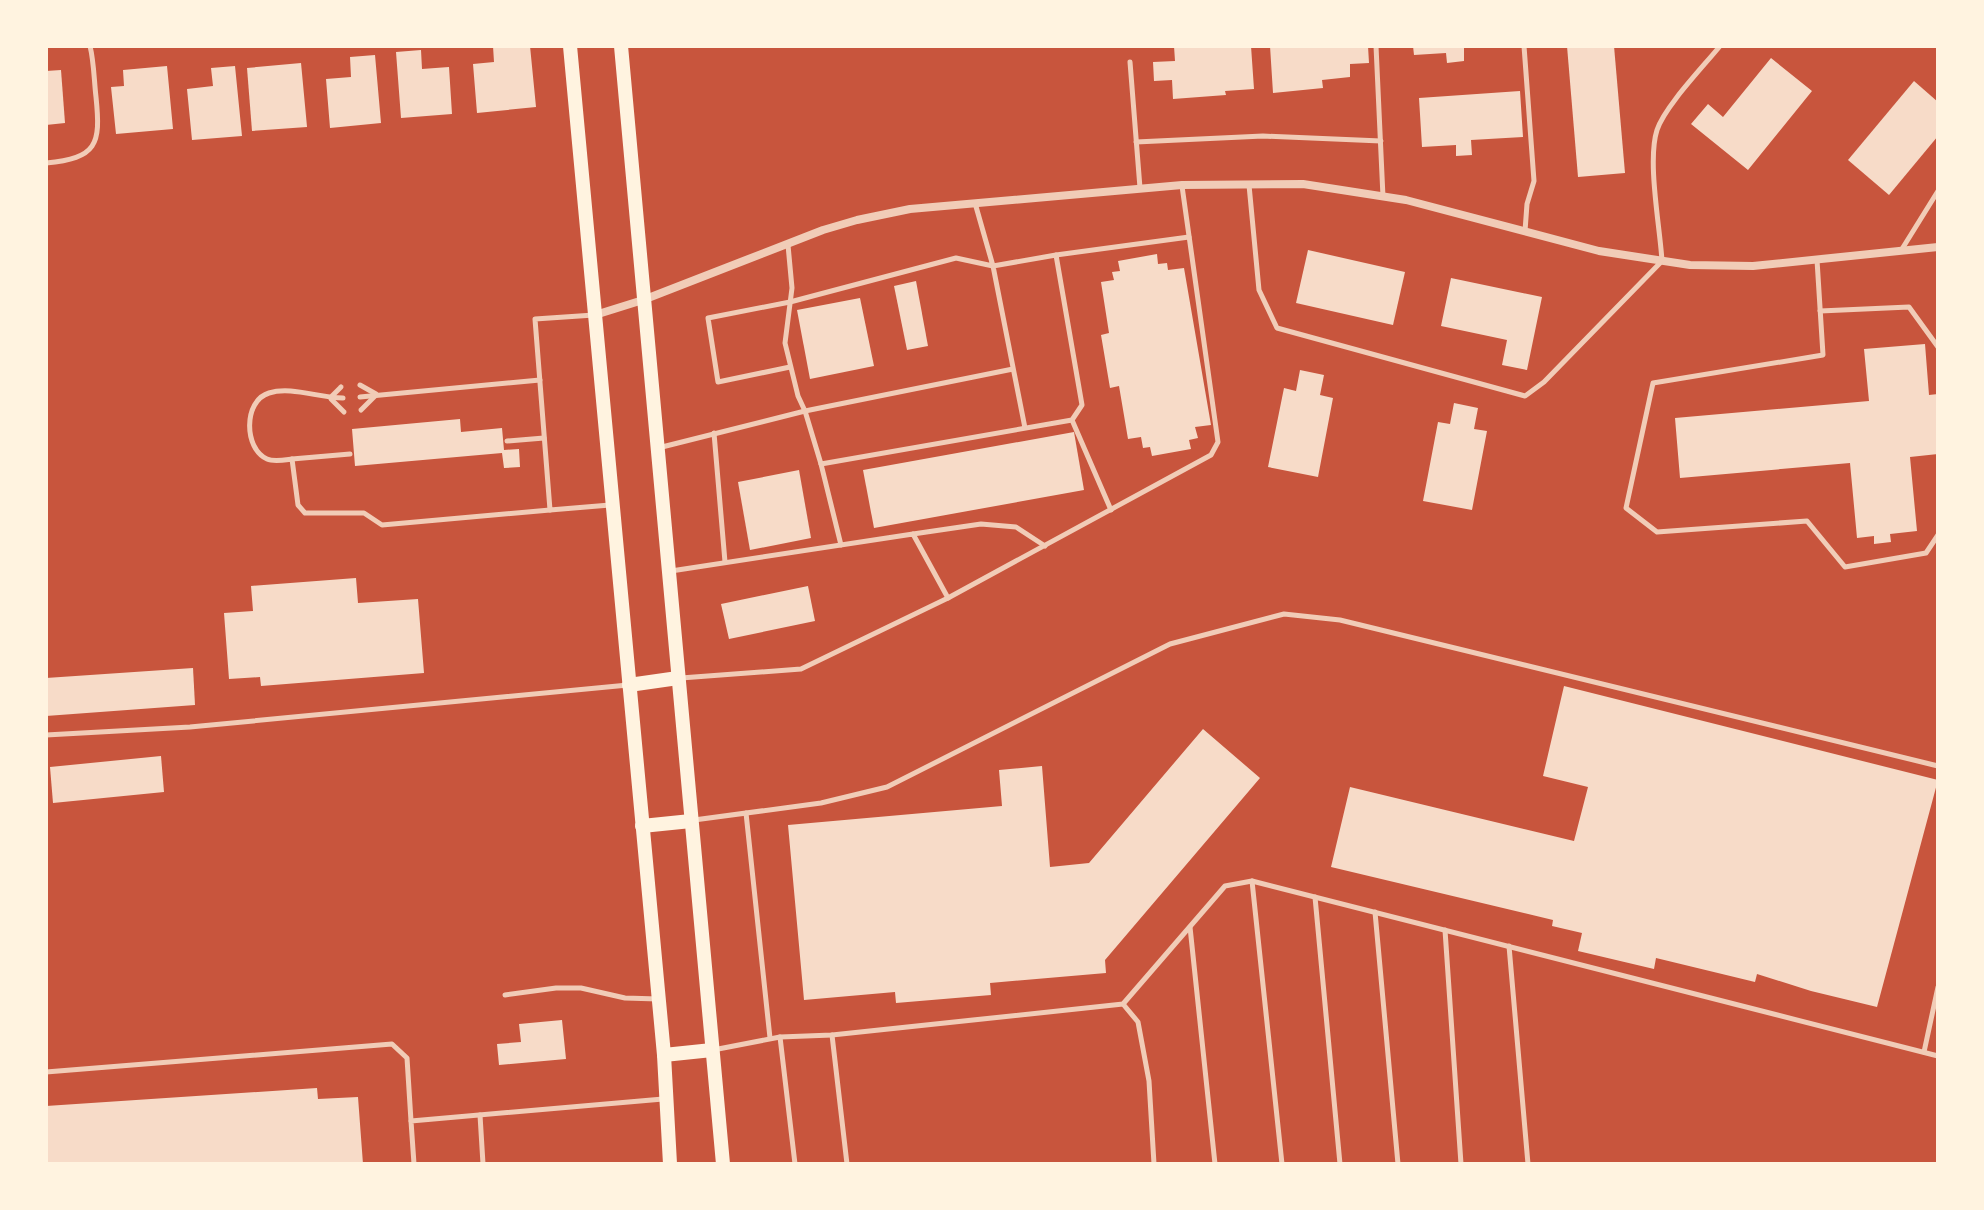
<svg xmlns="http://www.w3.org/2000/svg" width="1984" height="1210" font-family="Poppins,sans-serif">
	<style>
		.building { fill: #f7dbc8 }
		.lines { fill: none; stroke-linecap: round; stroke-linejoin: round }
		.service { stroke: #f1ccb7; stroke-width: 5 }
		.minor { stroke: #f1ccb7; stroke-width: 8 }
		.secondary { stroke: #fff3e0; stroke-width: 14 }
	</style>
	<rect width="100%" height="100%" fill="#c8553d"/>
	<g class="building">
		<path d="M493,46H530L536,107L477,113L473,64L494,62Z"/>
		<path d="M1174,46H1251L1254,89L1225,91L1226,95L1173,99L1172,80L1154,81L1153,62L1175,61Z"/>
		<path d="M1270,46H1368L1369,63L1350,64V77L1322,80L1323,88L1273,93Z"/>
		<path d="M1413,46H1464V61L1447,63L1446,53L1414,55Z"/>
		<path d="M1567,46H1614L1625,173L1578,177Z"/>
		<path d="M421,50L422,69L449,67L452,114L401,118L396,52Z"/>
		<path d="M375,55L381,123L330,128L326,79L351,77L350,57Z"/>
		<path d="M1771,58L1812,91L1748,170L1691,124L1708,104L1723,117Z"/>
		<path d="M301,63L307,127L252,131L247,68Z"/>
		<path d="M167,66L173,129L116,134L111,87L124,86L123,70Z"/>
		<path d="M235,66L242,136L192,140L187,89L213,86L211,68Z"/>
		<path d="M61,70L65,123L46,125V71Z"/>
		<path d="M1914,81L1938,102V136L1889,195L1848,160Z"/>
		<path d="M1520,91L1523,137L1471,140L1472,155L1456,156V145L1422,147L1419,98Z"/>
		<path d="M1308,250L1405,272L1393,325L1296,303Z"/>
		<path d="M1157,254L1158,264L1167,263L1168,270L1184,268L1211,425L1195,427L1198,438L1189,440L1191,449L1152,456L1150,447L1143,448L1141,437L1128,439L1119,386L1110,388L1101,335L1109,333L1101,282L1114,280L1112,272L1120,271L1118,261Z"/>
		<path d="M1451,278L1542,297L1527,370L1502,365L1507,340L1441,326Z"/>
		<path d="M916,281L928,346L907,350L894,286Z"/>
		<path d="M860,298L874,366L810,379L797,310Z"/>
		<path d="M1925,344L1929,395L1938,394V454L1910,457L1917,531L1890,534L1891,542L1874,544V536L1857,538L1850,463L1680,478L1675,418L1869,401L1864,349Z"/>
		<path d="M1300,370L1324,375L1320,395L1333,398L1318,477L1268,467L1284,388L1296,391Z"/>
		<path d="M1454,403L1478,408L1474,429L1487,431L1472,510L1423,501L1438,422L1450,424Z"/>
		<path d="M460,419L461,432L502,428L504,450L519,449L520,467L504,468L502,453L355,466L352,429Z"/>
		<path d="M1074,432L1084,490L874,528L863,470Z"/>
		<path d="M799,470L811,538L750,550L738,482Z"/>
		<path d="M356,578L358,603L418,599L424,673L261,686L260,677L229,679L224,613L253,611L251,586Z"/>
		<path d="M808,586L815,621L729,639L721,604Z"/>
		<path d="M193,668L195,705L46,716V678Z"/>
		<path d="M1564,686L1938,780L1877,1007L1811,991L1757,974L1755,982L1656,958L1654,969L1578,951L1582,933L1552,926L1553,920L1331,867L1350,787L1574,841L1588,787L1543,776Z"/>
		<path d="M1203,729L1260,778L1105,960L1106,973L990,983L991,995L896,1003L895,992L804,1000L788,825L1002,806L999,770L1042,766L1050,867L1089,863Z"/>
		<path d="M161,756L164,792L53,803L50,767Z"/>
		<path d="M562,1020L566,1059L499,1065L497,1044L521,1042L519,1024Z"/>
		<path d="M317,1088L318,1099L358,1097L363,1164H46V1106Z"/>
	</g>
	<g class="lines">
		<g class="service">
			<path d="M1376,46L1383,197"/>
			<path d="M1524,46L1534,181L1527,204L1525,231"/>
			<path d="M1130,62L1140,188"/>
			<path d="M1136,142L1263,136L1381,141"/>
			<path d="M46,163C97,158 101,145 96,97C94,80 94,62 90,46"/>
			<path d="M1249,185L1259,290L1277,328L1525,396L1544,382L1662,261C1660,227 1647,161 1657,130C1665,106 1703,67 1720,46"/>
			<path d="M1902,249L1938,191"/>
			<path d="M1056,255L1189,237"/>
			<path d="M1817,260L1823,355L1653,383L1626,508L1657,532L1807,521L1845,567L1926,553L1938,535"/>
			<path d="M1820,311L1909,307L1938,347"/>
			<path d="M594,315L535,319L550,510L610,505"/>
			<path d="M790,367L718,382L708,318L790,302L956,258L993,266L975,203"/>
			<path d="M1013,369L805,411L821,464L1072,420L1082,405L1056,255L993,266L1025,428"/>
			<path d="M360,385L376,394"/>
			<path d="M331,397L341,387"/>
			<path d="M360,397L540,380"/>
			<path d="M343,398C319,398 291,386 269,393C243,401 244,449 267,459C274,462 284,460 292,459L298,505L305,513H364L382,525L550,510"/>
			<path d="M331,399L344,412"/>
			<path d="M361,410L376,395"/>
			<path d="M1072,420L1111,510"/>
			<path d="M714,433L725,562"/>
			<path d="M507,441L544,438"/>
			<path d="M658,448L805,411L798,396L785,343L792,288L788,245"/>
			<path d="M292,459L350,454"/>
			<path d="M821,464L841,545"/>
			<path d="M913,534L981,524L1016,527L1045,546"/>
			<path d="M671,571L913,534L948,598L1211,455L1218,442L1182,186"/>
			<path d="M681,678L801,669L948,598"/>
			<path d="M46,735L190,727L628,685"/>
			<path d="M746,813L770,1038"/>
			<path d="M694,820L821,803L887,787L1170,644L1284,614L1340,620L1938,766"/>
			<path d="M1252,881L1282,1164"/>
			<path d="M1315,897L1340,1164"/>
			<path d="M1375,912L1398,1164"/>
			<path d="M1190,927L1215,1164"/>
			<path d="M1445,930L1461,1164"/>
			<path d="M1509,946L1528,1164"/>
			<path d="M505,995L556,988H581L625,998L658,999"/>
			<path d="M1123,1004L1138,1022L1149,1081L1154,1164"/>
			<path d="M832,1035L847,1164"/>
			<path d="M780,1037L795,1164"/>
			<path d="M713,1050L780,1037L832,1035L1123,1004L1225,886L1252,881L1938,1056"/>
			<path d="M1924,1052L1938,987"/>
			<path d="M46,1072L392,1044L407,1058L411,1121"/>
			<path d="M480,1115L483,1164"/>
			<path d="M414,1164L411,1121L663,1099"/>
		</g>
		<path class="minor" d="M595,315L643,300L823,230L857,220L910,209L1182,185L1303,184L1406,200L1599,251L1690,265L1753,266L1938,247"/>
		<g class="secondary">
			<path d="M570,46L664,1055L670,1164"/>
			<path d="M621,46L723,1164"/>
			<path d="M629,685L678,678"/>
			<path d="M642,826L691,821"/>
			<path d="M664,1055L712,1050"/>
		</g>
	</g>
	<rect width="1984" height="1210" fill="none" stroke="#fff3e0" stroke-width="96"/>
</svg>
